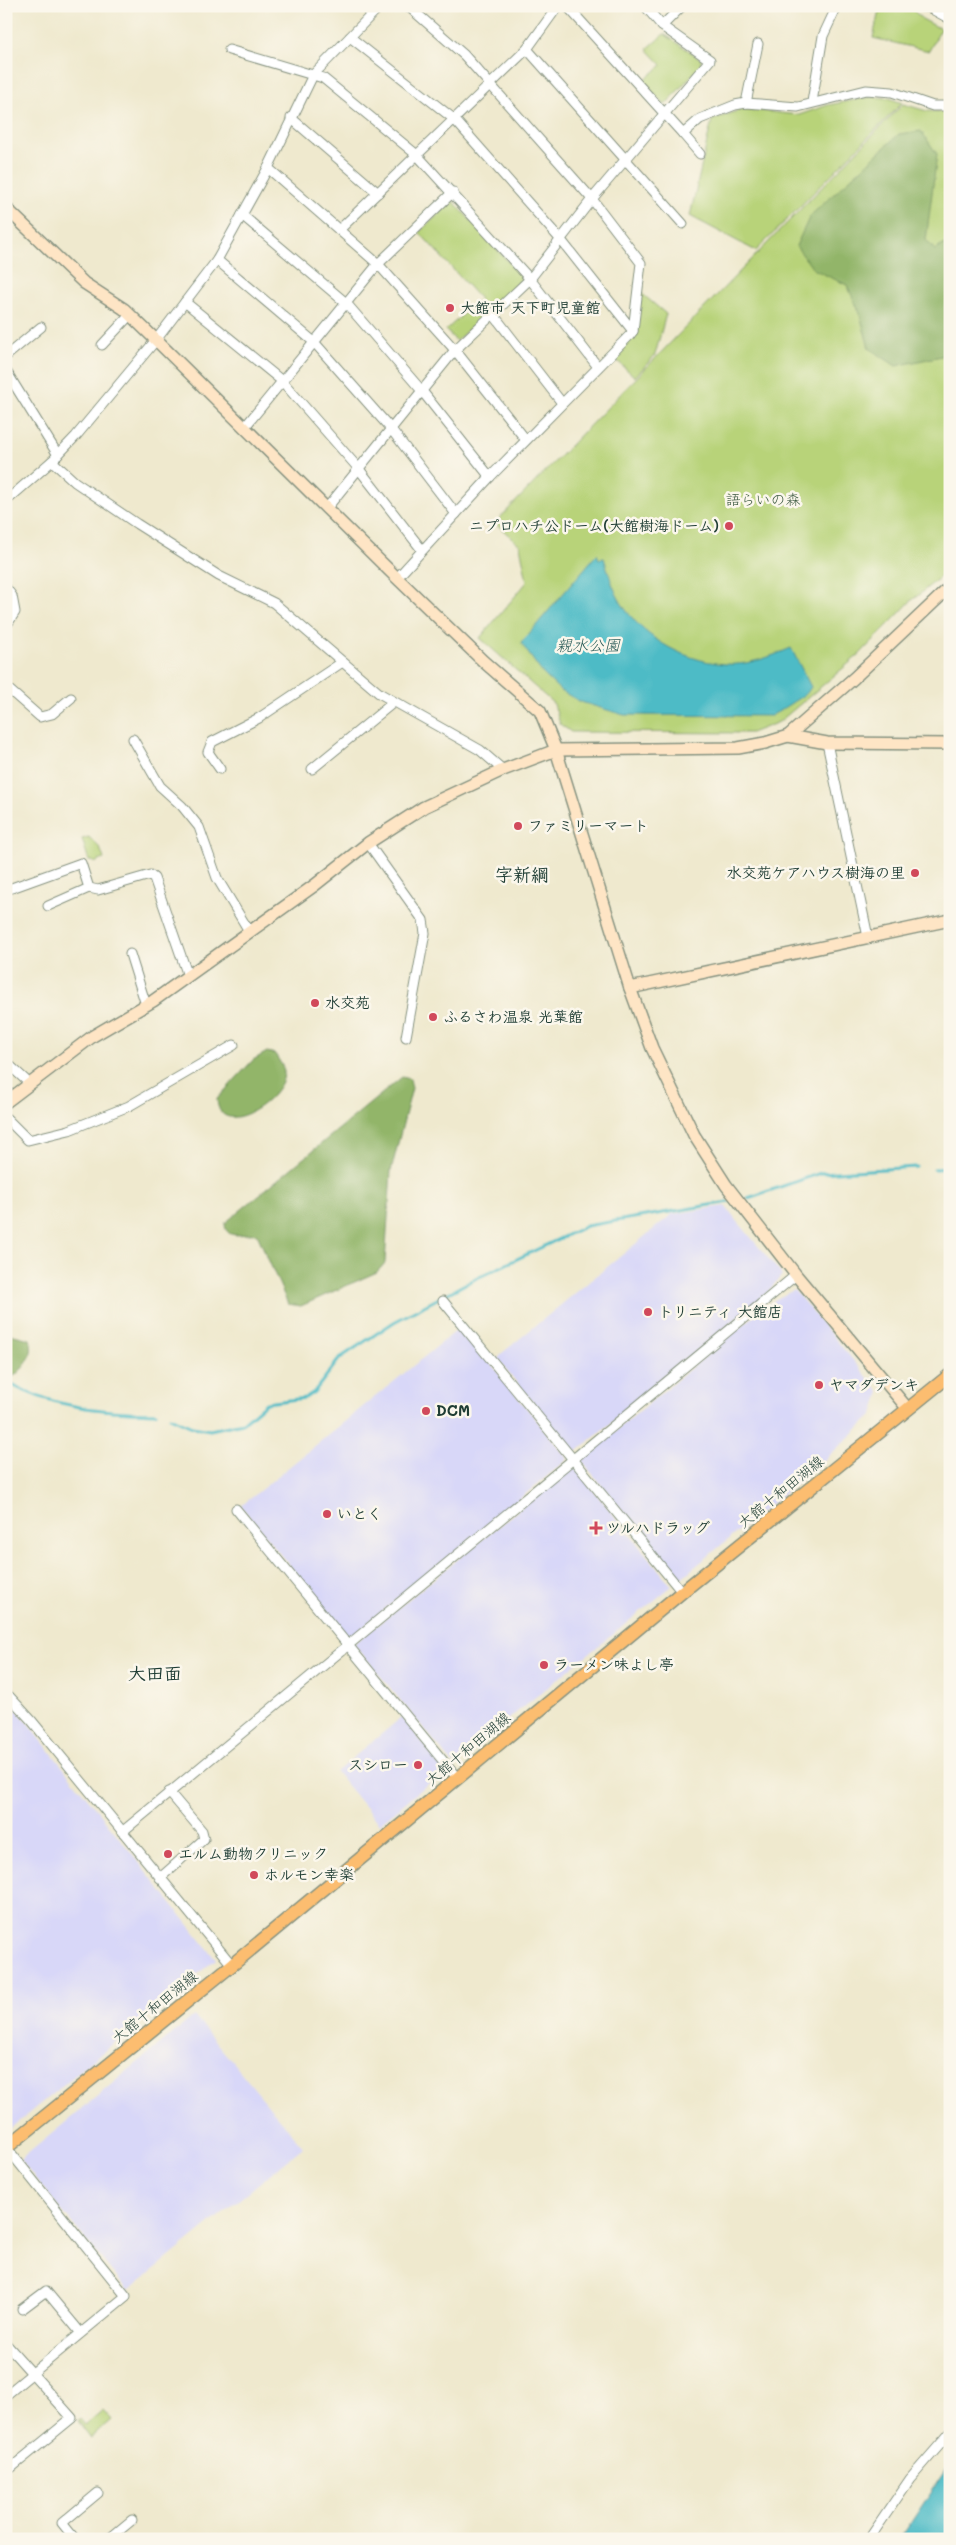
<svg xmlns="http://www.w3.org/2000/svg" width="956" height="2545" font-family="Mali,'Klee One',sans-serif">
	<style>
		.built { fill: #d8d7f8 }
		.green { fill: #b8d379; stroke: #6c8856 }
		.forest { fill: #92b569; stroke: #58794e }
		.water { fill: #4ebbc6; stroke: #367c7d }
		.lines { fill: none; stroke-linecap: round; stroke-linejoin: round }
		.stream { stroke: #4ebbc6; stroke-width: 3 }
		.street-casing { stroke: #879381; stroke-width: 11 }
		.secondary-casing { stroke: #879381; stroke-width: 14 }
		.primary-casing { stroke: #879381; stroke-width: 15 }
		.street { stroke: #fff; stroke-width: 9 }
		.secondary { stroke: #fee5c5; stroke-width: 11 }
		.primary { stroke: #fcbd6f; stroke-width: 12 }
		.poi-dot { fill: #d1495b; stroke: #fbf7ec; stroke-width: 2 }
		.labels { text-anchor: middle; stroke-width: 5; stroke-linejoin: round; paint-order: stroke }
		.poi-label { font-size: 15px; font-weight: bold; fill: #1f3d34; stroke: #fbf7ec; text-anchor: start }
		.park-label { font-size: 15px; fill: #3e5b42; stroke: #fbf7ec }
		.street-label { font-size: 15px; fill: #1f3d34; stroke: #fbf7ec }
		.water-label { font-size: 16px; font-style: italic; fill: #2b5c58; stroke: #fbf7ec }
		.quarter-label { font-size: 18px; font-weight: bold; fill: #1f3d34; stroke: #fbf7ec }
	</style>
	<rect width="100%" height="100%" fill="#fbf7ec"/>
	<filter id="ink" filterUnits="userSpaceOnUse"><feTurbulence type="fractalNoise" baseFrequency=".02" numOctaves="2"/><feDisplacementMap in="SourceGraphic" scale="10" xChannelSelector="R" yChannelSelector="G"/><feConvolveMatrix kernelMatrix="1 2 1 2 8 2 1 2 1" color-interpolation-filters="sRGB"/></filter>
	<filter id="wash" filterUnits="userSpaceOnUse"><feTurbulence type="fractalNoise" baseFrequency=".0096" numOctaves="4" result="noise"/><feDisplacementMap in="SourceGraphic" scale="20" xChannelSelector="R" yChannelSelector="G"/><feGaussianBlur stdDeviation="1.12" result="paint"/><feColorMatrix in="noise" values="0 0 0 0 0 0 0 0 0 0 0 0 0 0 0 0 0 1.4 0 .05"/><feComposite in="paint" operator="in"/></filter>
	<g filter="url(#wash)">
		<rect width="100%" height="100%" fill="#efe9ce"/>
		<g class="built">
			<path d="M725,1206L782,1275L766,1294L574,1454L498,1359L501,1354L672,1214Z"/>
			<path d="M794,1290L880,1392L873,1415L821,1463L679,1580L581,1460L744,1324L776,1299Z"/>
			<path d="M461,1327L568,1459L349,1639L241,1506Z"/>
			<path d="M570,1468H575L672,1586L453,1764L354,1644Z"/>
			<path d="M6,1706H14L216,1959L6,2132Z"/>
			<path d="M402,1717L445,1770L379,1824L336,1772Z"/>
			<path d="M194,2016L303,2147L128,2291L20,2160Z"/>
		</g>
		<g class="green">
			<path d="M880,6H897L913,10L922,19L941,29L929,51L873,38Z"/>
			<path d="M664,34L701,59V65L665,105L642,82L662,65L647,49Z"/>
			<path d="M871,97L889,98L902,103L756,251L690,216L712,120L743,109L799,115L828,105Z"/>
			<path d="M903,104L927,111L950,112V569L911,601L860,654L779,722L751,733L571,732L560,724L554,704L480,638L527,582L520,545L495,523Z"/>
			<path d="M453,201L523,278L456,341L446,330L480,299L419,232Z"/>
			<path d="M640,292L666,314L655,355L635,377L613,357L632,335Z"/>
			<path d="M89,837L100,848L104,859L94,863L93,861H89L82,839Z"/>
			<path d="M103,2410L112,2420L91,2438L78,2421L80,2419L85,2425Z"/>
		</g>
		<g class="forest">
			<path d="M921,131L937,154L926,240L935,250L950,241V354L896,366L869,348L859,311L847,285L813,269L796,246L810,216L899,134Z"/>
			<path d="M267,1052L275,1054C278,1059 283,1066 284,1071C287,1097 219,1143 217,1099L253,1060Z"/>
			<path d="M402,1077L410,1079L412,1088L391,1171L385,1263L377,1272L301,1306L288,1304L257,1234C245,1232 225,1242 225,1223Z"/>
			<path d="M6,1333L30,1339C35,1355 26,1366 14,1376H6Z"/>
		</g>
		<g class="water">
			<path d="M597,554L599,559L604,558C608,570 611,583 617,595C636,634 681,661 725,664C747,666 770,657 791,648L811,687L807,693L771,716L624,715L581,702L561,691L543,674L521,643Z"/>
			<path d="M950,2463V2539H900Z"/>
		</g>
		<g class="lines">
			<g class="stream">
				<path d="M934,1169L950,1168"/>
				<path d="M748,1198L821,1173L916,1167"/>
				<path d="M6,1382C52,1408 104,1412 156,1413"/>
				<path d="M170,1417L192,1427L210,1430L243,1423L266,1403L305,1398L314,1392L340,1358L394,1322L469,1282L586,1226L728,1202"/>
			</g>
		</g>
	</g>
	<g filter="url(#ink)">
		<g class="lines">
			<defs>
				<g id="street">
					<path d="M567,6L683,134L700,119L735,105L746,103L798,107L866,90L892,92L933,106H950"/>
					<path d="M909,6L928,7L950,19"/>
					<path d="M662,26L682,6"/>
					<path d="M350,37L455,120L561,240L633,331"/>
					<path d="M527,49L683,224"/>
					<path d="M229,50L323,78L417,155L530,279L598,367"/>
					<path d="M812,102L823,36L837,6"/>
					<path d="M746,103L758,44"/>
					<path d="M291,118L378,193"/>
					<path d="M683,134L700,154"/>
					<path d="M268,168L378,264L455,350L526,440"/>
					<path d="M242,215L346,303L422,391L490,477"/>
					<path d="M339,230L527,49L558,6"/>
					<path d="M217,260L314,342L391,429L456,514"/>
					<path d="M185,302L282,381L359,469L422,550"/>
					<path d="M493,314L562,403"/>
					<path d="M102,345L130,315"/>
					<path d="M6,356L41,327"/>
					<path d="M6,371L58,455"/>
					<path d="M244,428L378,264L453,192"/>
					<path d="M52,461L75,482L137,524L219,576L274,603L379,693L480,750L503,770"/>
					<path d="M6,501L52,461L76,436L156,340L217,260L268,168L313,75L380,6"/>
					<path d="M326,509L455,350L530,279L592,199L710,60L662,26L645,6"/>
					<path d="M397,578L490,477L630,335L633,331L641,263L592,199L464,55L408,6"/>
					<path d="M6,588L12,596L15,612L6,626"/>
					<path d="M6,687L40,717L52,714L71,698"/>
					<path d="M133,739L160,786L182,806L199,827L217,878L249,931"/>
					<path d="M827,743L868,937"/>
					<path d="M220,769L208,752L212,742L259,718L341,663"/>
					<path d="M312,769L394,702"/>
					<path d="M368,843L423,920L425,933L406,1037"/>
					<path d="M89,888L98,890L150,875L154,878L188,976"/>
					<path d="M6,890L81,863L89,888L48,906"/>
					<path d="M130,954L146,1005"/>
					<path d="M6,1062L30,1084"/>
					<path d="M6,1118L28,1140L69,1130L129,1106L234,1045"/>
					<path d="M443,1301L682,1592"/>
					<path d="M236,1509L458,1779"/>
					<path d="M6,1699L9,1696L32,1721L232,1965"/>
					<path d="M122,1832L796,1275"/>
					<path d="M160,1878L204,1839L202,1831L169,1792"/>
					<path d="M22,2309L46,2291L80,2332"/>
					<path d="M6,2344L72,2418L6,2472"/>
					<path d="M6,2395L126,2296L7,2148"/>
					<path d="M75,2539L62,2523L98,2493"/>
					<path d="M109,2539L132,2520"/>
					<path d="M869,2539L910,2479L950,2433"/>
				</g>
				<g id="secondary">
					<path d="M6,208L84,283L124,309L156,340L397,578L484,662L540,711L556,750L630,988L652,1048L694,1135L726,1185L796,1275L908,1409"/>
					<path d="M788,736L827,743L950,744"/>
					<path d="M630,988L950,920"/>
					<path d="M6,1102L93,1036L153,1001L315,885L368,843L424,807L503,770L556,750L738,748L765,743L788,736L854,678L950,587"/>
				</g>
				<path id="primary" d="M6,2148L232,1965L682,1592L950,1375"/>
			</defs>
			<use href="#street" class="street-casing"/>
			<use href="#secondary" class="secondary-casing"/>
			<use href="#primary" class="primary-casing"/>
			<use href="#street" class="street"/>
			<use href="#secondary" class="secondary"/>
			<use href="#primary" class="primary"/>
		</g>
	</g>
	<g class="poi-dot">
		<circle cx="450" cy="308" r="5"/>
		<circle cx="729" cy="526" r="5"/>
		<circle cx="518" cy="826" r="5"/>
		<circle cx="915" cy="873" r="5"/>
		<circle cx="315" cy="1003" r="5"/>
		<circle cx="433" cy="1017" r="5"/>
		<circle cx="648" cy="1312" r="5"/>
		<circle cx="819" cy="1385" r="5"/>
		<circle cx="426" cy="1411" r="5"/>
		<circle cx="327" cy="1514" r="5"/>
		<path d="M593.5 1520.5h5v5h5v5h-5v5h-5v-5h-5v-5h5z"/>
		<circle cx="544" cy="1665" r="5"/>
		<circle cx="418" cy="1765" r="5"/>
		<circle cx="168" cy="1854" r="5"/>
		<circle cx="254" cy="1875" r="5"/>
	</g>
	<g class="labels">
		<g class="poi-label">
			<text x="460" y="313">大館市 天下町児童館</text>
			<text x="719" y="531" text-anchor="end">ニプロハチ公ドーム(大館樹海ドーム)</text>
			<text x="528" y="831">ファミリーマート</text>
			<text x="905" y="878" text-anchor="end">水交苑ケアハウス樹海の里</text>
			<text x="325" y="1008">水交苑</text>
			<text x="443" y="1022">ふるさわ温泉 光葉館</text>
			<text x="658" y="1317">トリニティ 大館店</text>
			<text x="829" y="1390">ヤマダデンキ</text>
			<text x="436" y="1416">DCM</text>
			<text x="337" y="1519">いとく</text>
			<text x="606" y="1533">ツルハドラッグ</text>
			<text x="554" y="1670">ラーメン味よし亭</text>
			<text x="408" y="1770" text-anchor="end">スシロー</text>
			<text x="178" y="1859">エルム動物クリニック</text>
			<text x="264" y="1880">ホルモン幸楽</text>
		</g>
		<g class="park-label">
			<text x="763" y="505">語らいの森</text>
		</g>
		<g class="street-label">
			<text transform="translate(781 1492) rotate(-39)" y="5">大館十和田湖線</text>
			<text transform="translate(468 1749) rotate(-40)" y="5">大館十和田湖線</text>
			<text transform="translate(155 2007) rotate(-39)" y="5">大館十和田湖線</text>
		</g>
		<g class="water-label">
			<text x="588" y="651">親水公園</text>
		</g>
		<g class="quarter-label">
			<text x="522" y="881">字新綱</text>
			<text x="155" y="1680">大田面</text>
		</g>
	</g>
	<rect width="956" height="2545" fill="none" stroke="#fbf7ec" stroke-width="25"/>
</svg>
